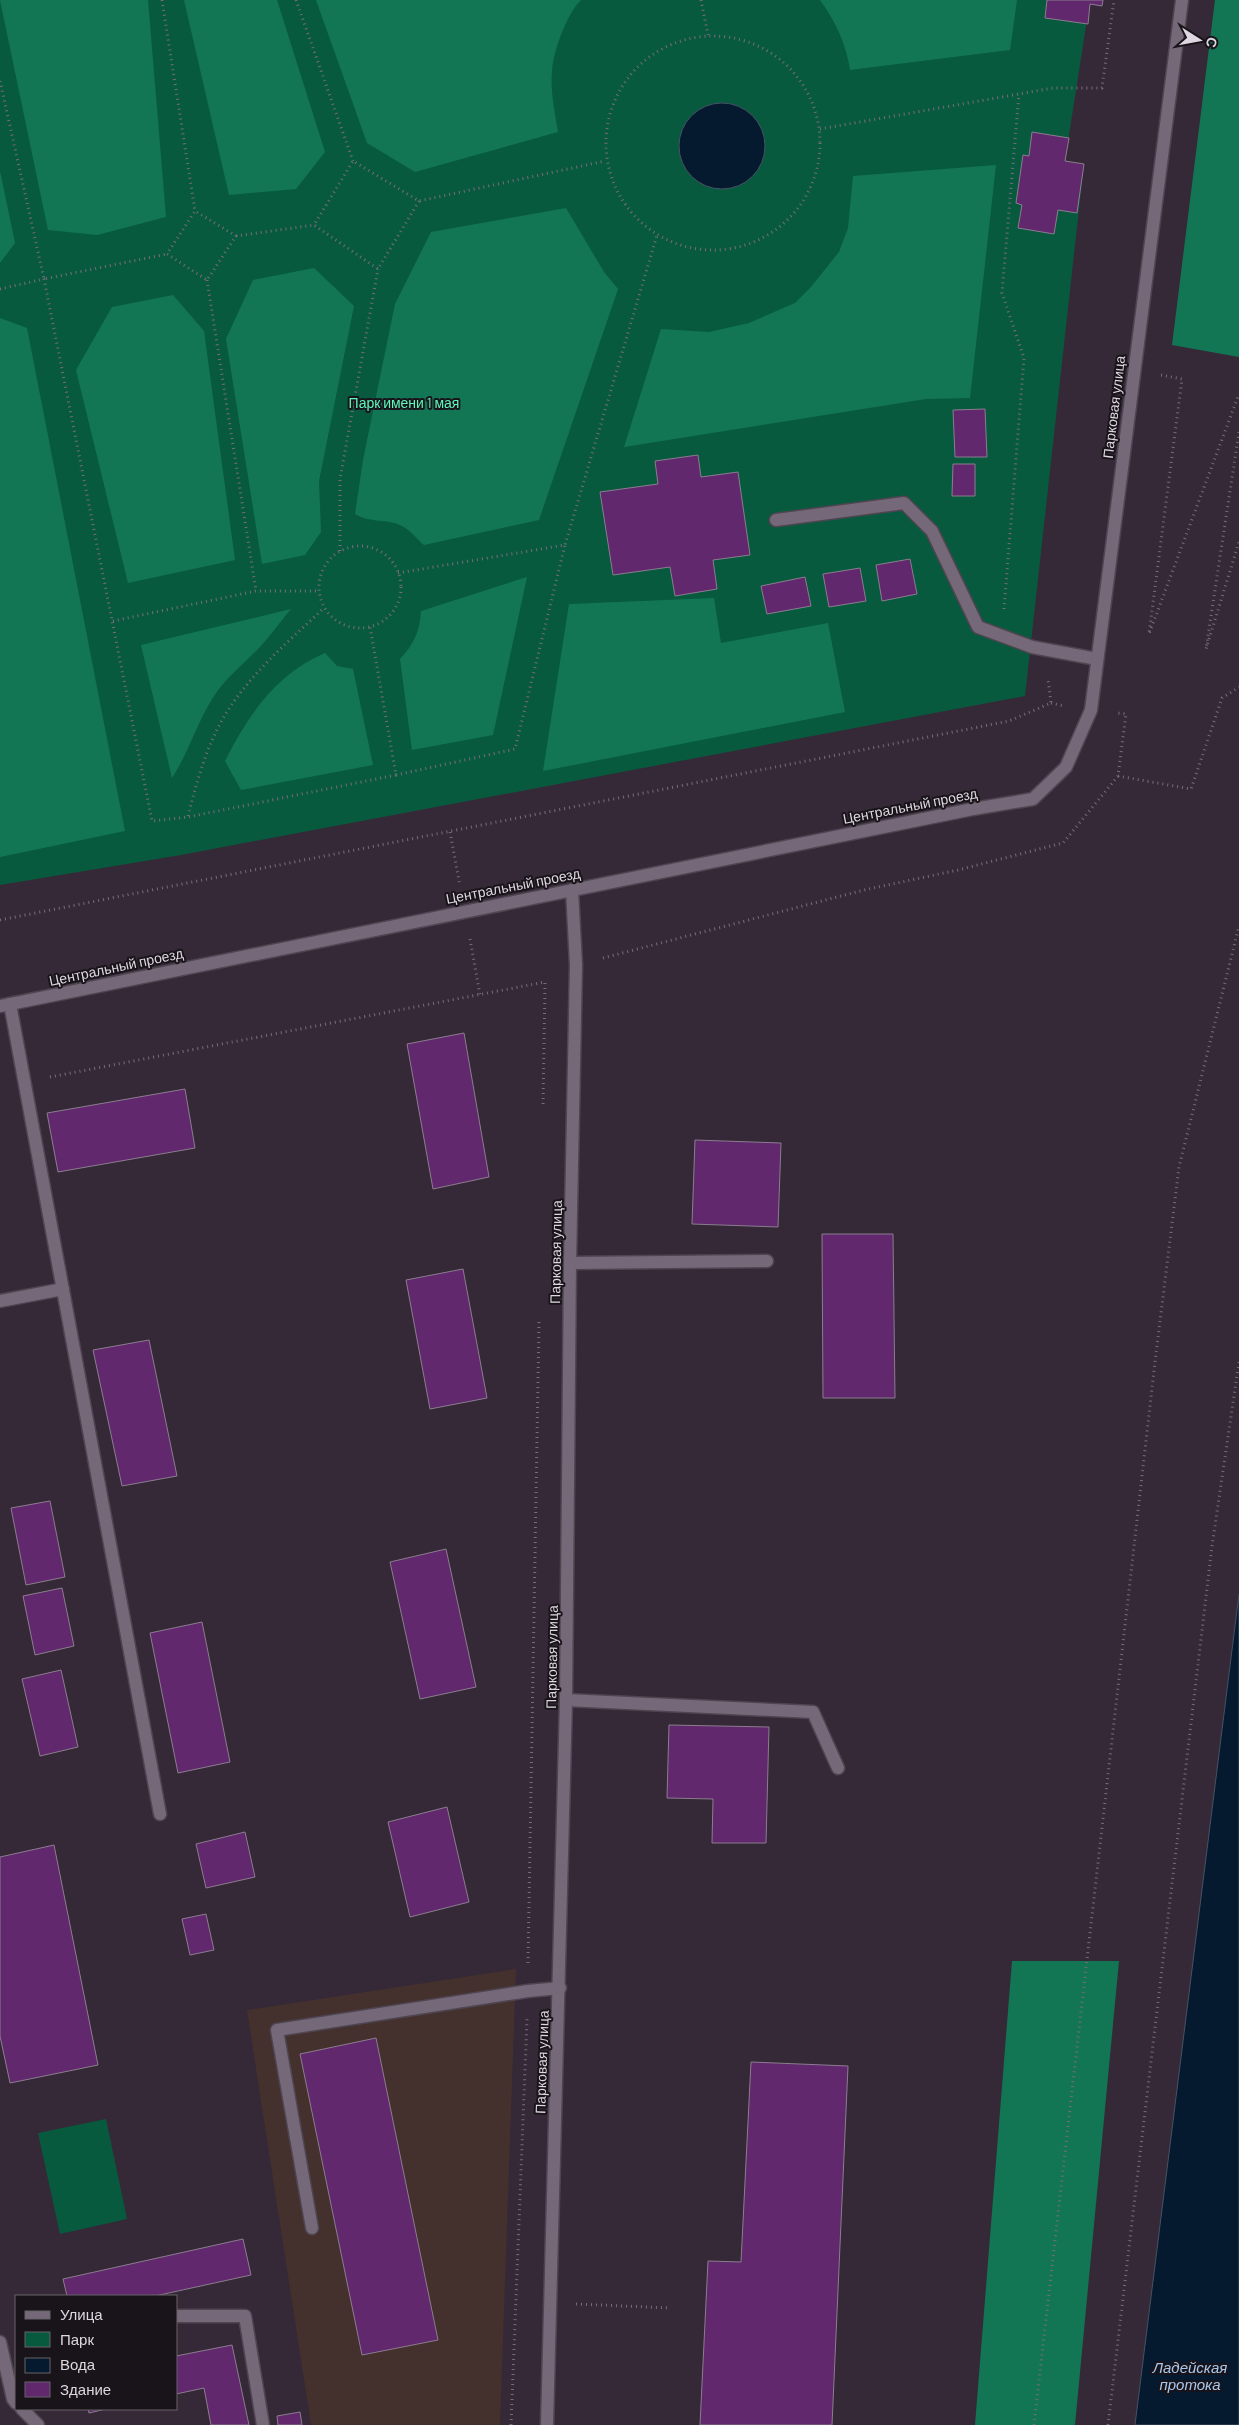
<svg xmlns="http://www.w3.org/2000/svg" width="1239" height="2425" font-family="Barlow,sans-serif">
	<style>
		.education { fill: #44302d }
		.green { fill: #085a3f }
		.forest { fill: #127654 }
		.water { fill: #05192f; stroke: #465264 }
		.building { fill: #61286e; stroke: #8b7d8e }
		.lines { fill: none; stroke-linecap: round; stroke-linejoin: round }
		.lane-casing { stroke: #4e4551; stroke-width: 15 }
		.street-casing { stroke: #4e4551; stroke-width: 15 }
		.path { stroke: #776d79; stroke-width: 3; stroke-dasharray: 1 4; stroke-linecap: butt }
		.lane { stroke: #756878; stroke-width: 12 }
		.street { stroke: #756878; stroke-width: 12 }
		.labels { text-anchor: middle; stroke-width: 4; stroke-linejoin: round; paint-order: stroke }
		.park-label { font-size: 14px; fill: #5cf8bc; stroke: #19141a }
		.street-label { font-size: 14px; fill: #ded6e0; stroke: #19141a }
		.water-label { font-size: 15px; font-style: italic; fill: #a7c7ec; stroke: #19141a }
	</style>
	<rect width="100%" height="100%" fill="#352937"/>
	<path class="education" d="M516,1969L500,2425H311L247,2010Z"/>
	<g class="green">
		<path d="M0,0H1090L1065,161L1084,164L1025,696L181,855L0,885Z"/>
		<path d="M106,2119L127,2219L60,2234L38,2133Z"/>
	</g>
	<g class="forest">
		<path d="M0,0H148L166,217L97,235L48,230Z"/>
		<path d="M184,0H277L325,152L296,189L229,195Z"/>
		<path d="M316,0H581C567,13 553,52 552,71C550,91 555,113 558,132L415,172L367,143Z"/>
		<path d="M820,0H1017L1010,50L850,70C846,44 836,22 820,0Z"/>
		<path d="M1215,0H1239V357L1172,345Z"/>
		<path d="M996,165L970,398L926,399L624,447L661,329L709,332L749,323L795,303L811,287L839,252L848,228L853,176Z"/>
		<path d="M0,171L15,243L0,263Z"/>
		<path d="M566,208L604,272L618,289L539,520L424,545C417,539 410,530 402,526C387,518 372,524 355,514L363,460L395,304L431,232Z"/>
		<path d="M314,268L354,306L319,481L321,532L305,555L262,564L226,339L253,280Z"/>
		<path d="M173,295L204,331L235,560L128,583L76,370L112,307Z"/>
		<path d="M0,318L27,328L125,831L0,857Z"/>
		<path d="M527,577L493,735L412,750L400,659C414,644 420,631 421,611Z"/>
		<path d="M714,598L721,643L828,623L845,712L543,771L569,604Z"/>
		<path d="M291,609C279,623 269,638 256,651C242,665 225,679 214,696C197,722 189,752 172,778L141,645Z"/>
		<path d="M325,653L337,666L353,669L373,765L241,790L225,761C249,714 276,674 325,653Z"/>
		<path d="M1012,1961H1119L1075,2425H975Z"/>
	</g>
	<g class="water">
		<circle cx="722" cy="146" r="43"/>
		<path d="M1239,1594V2425H1135Z"/>
	</g>
	<g class="building">
		<path d="M1047,0H1103L1102,6L1090,4L1088,24L1045,18Z"/>
		<path d="M1032,132L1069,138L1065,161L1084,164L1077,213L1058,210L1054,234L1018,228L1022,205L1016,203L1023,155L1029,156Z"/>
		<path d="M985,409L987,457H955L953,410Z"/>
		<path d="M698,455L701,477L738,472L750,555L713,560L717,589L675,596L670,567L613,575L600,492L658,484L655,461Z"/>
		<path d="M953,464H975V496H952Z"/>
		<path d="M910,559L917,594L882,601L876,565Z"/>
		<path d="M860,568L866,601L829,607L823,574Z"/>
		<path d="M805,577L811,606L767,614L761,586Z"/>
		<path d="M464,1033L489,1177L433,1189L407,1044Z"/>
		<path d="M185,1089L195,1148L58,1172L47,1113Z"/>
		<path d="M695,1140L781,1143L778,1227L692,1224Z"/>
		<path d="M822,1234H893L895,1398H823Z"/>
		<path d="M463,1269L487,1398L430,1409L406,1280Z"/>
		<path d="M149,1340L177,1476L122,1486L93,1350Z"/>
		<path d="M50,1501L65,1577L26,1585L11,1508Z"/>
		<path d="M446,1549L476,1687L420,1699L390,1562Z"/>
		<path d="M62,1588L74,1646L35,1655L23,1596Z"/>
		<path d="M202,1622L230,1762L178,1773L150,1633Z"/>
		<path d="M61,1670L78,1747L40,1756L22,1679Z"/>
		<path d="M669,1725L769,1727L766,1843H712L713,1799L667,1798Z"/>
		<path d="M447,1807L469,1902L410,1917L388,1822Z"/>
		<path d="M245,1832L255,1877L206,1888L196,1844Z"/>
		<path d="M54,1845L98,2065L10,2083L0,2036V1857Z"/>
		<path d="M206,1914L214,1950L190,1955L182,1919Z"/>
		<path d="M376,2038L438,2340L362,2355L300,2054Z"/>
		<path d="M751,2062L848,2066L832,2425H700L708,2261L741,2262Z"/>
		<path d="M243,2239L251,2275L155,2296H67L63,2279Z"/>
		<path d="M232,2345L249,2425H211L204,2388L176,2394V2356Z"/>
		<path d="M88,2409H106L89,2413Z"/>
		<path d="M300,2412L302,2425H278L277,2416Z"/>
	</g>
	<g class="lines">
		<defs>
			<g id="lane">
				<path d="M776,520L904,503L932,531L978,627L1032,647L1097,659"/>
				<path d="M10,1004L160,1814"/>
				<path d="M570,1263L767,1261"/>
				<path d="M0,1301L63,1289"/>
				<path d="M566,1700L813,1712L838,1768"/>
				<path d="M312,2228L277,2030L528,1991L560,1988"/>
				<path d="M176,2316H245L263,2425"/>
				<path d="M0,2342L13,2399L16,2403"/>
				<path d="M22,2409L38,2425"/>
			</g>
			<g id="street">
				<path d="M0,1006L973,809L1033,799L1066,767L1091,710L1182,0"/>
				<path d="M547,2425L566,1700L570,1263L576,965L572,890"/>
			</g>
		</defs>
		<use href="#lane" class="lane-casing"/>
		<use href="#street" class="street-casing"/>
		<g class="path">
			<path d="M162,0L195,211L167,254L207,280L236,236L195,211"/>
			<path d="M296,0L353,161"/>
			<path d="M701,0L708,35"/>
			<circle cx="713" cy="143" r="107"/>
			<path d="M0,81L44,279L167,254"/>
			<path d="M820,129L1053,88H1102L1114,0"/>
			<path d="M419,201L378,269L314,225L353,161L419,201L605,161"/>
			<path d="M236,236L314,225"/>
			<path d="M207,280L256,591"/>
			<path d="M0,289L44,279L152,821L188,817L396,775L370,627"/>
			<path d="M1161,375L1182,379L1149,634L1239,394"/>
			<path d="M1239,432L1206,649L1239,542"/>
			<circle cx="360" cy="587" r="41"/>
			<path d="M340,551V479L378,269"/>
			<path d="M398,573L565,545L657,235"/>
			<path d="M1004,609L1024,358L1002,293L1019,94"/>
			<path d="M113,621L256,591H319"/>
			<path d="M1051,703L1064,706"/>
			<path d="M396,775L515,749L565,545"/>
			<path d="M1118,776L1191,789L1222,698L1239,687"/>
			<path d="M188,816C196,785 205,751 221,722C246,677 287,643 324,608"/>
			<path d="M450,832L460,886"/>
			<path d="M0,920L1009,721L1051,703L1048,679"/>
			<path d="M470,939L480,995"/>
			<path d="M603,958L864,890L958,870L1063,843L1118,776L1126,714L1117,713"/>
			<path d="M50,1077L545,982L543,1106"/>
			<path d="M528,1963L539,1322"/>
			<path d="M576,2304L670,2308"/>
			<path d="M511,2425L527,2019"/>
			<path d="M1034,2425L1155,1362L1179,1167L1239,926"/>
			<path d="M1108,2425L1212,1546L1239,1362"/>
		</g>
		<use href="#lane" class="lane"/>
		<use href="#street" class="street"/>
	</g>
	<g class="labels">
		<g class="park-label">
			<text x="404" y="408">Парк имени 1 мая</text>
		</g>
		<g class="street-label">
			<text transform="translate(1114 407) rotate(-83)" y="5">Парковая улица</text>
			<text transform="translate(910 806) rotate(-11)" y="5">Центральный проезд</text>
			<text transform="translate(513 886) rotate(-11)" y="5">Центральный проезд</text>
			<text transform="translate(116 967) rotate(-12)" y="5">Центральный проезд</text>
			<text transform="translate(556 1252) rotate(-89)" y="5">Парковая улица</text>
			<text transform="translate(552 1657) rotate(-89)" y="5">Парковая улица</text>
			<text transform="translate(542 2062) rotate(-88)" y="5">Парковая улица</text>
		</g>
		<g class="water-label">
			<text x="1190" y="2373">Ладейская<tspan x="1190" dy="17">протока</tspan></text>
		</g>
	</g>
	<rect x="15" y="2295" width="162" height="115" fill="#19141a" stroke="#686269"/>
	<rect x="25" y="2311" width="25" height="8" fill="#756878" stroke="#686269"/>
	<text x="60" y="2320" font-size="15" fill="#ded6e0">Улица</text>
	<rect x="25" y="2332" width="25" height="15" fill="#085a3f" stroke="#686269"/>
	<text x="60" y="2345" font-size="15" fill="#ded6e0">Парк</text>
	<rect x="25" y="2358" width="25" height="15" fill="#05192f" stroke="#686269"/>
	<text x="60" y="2370" font-size="15" fill="#ded6e0">Вода</text>
	<rect x="25" y="2382" width="25" height="15" fill="#61286e" stroke="#686269"/>
	<text x="60" y="2395" font-size="15" fill="#ded6e0">Здание</text>
	<g transform="translate(1199 40) rotate(101)" stroke="#19141a" stroke-width="4" paint-order="stroke">
	<path d="M0-4L9 19L0 12L-9 19Z" fill="#ded6e0"/>
	<text y="-8" font-size="14" font-weight="bold" text-anchor="middle" fill="#ded6e0">С</text>
	</g>
</svg>
